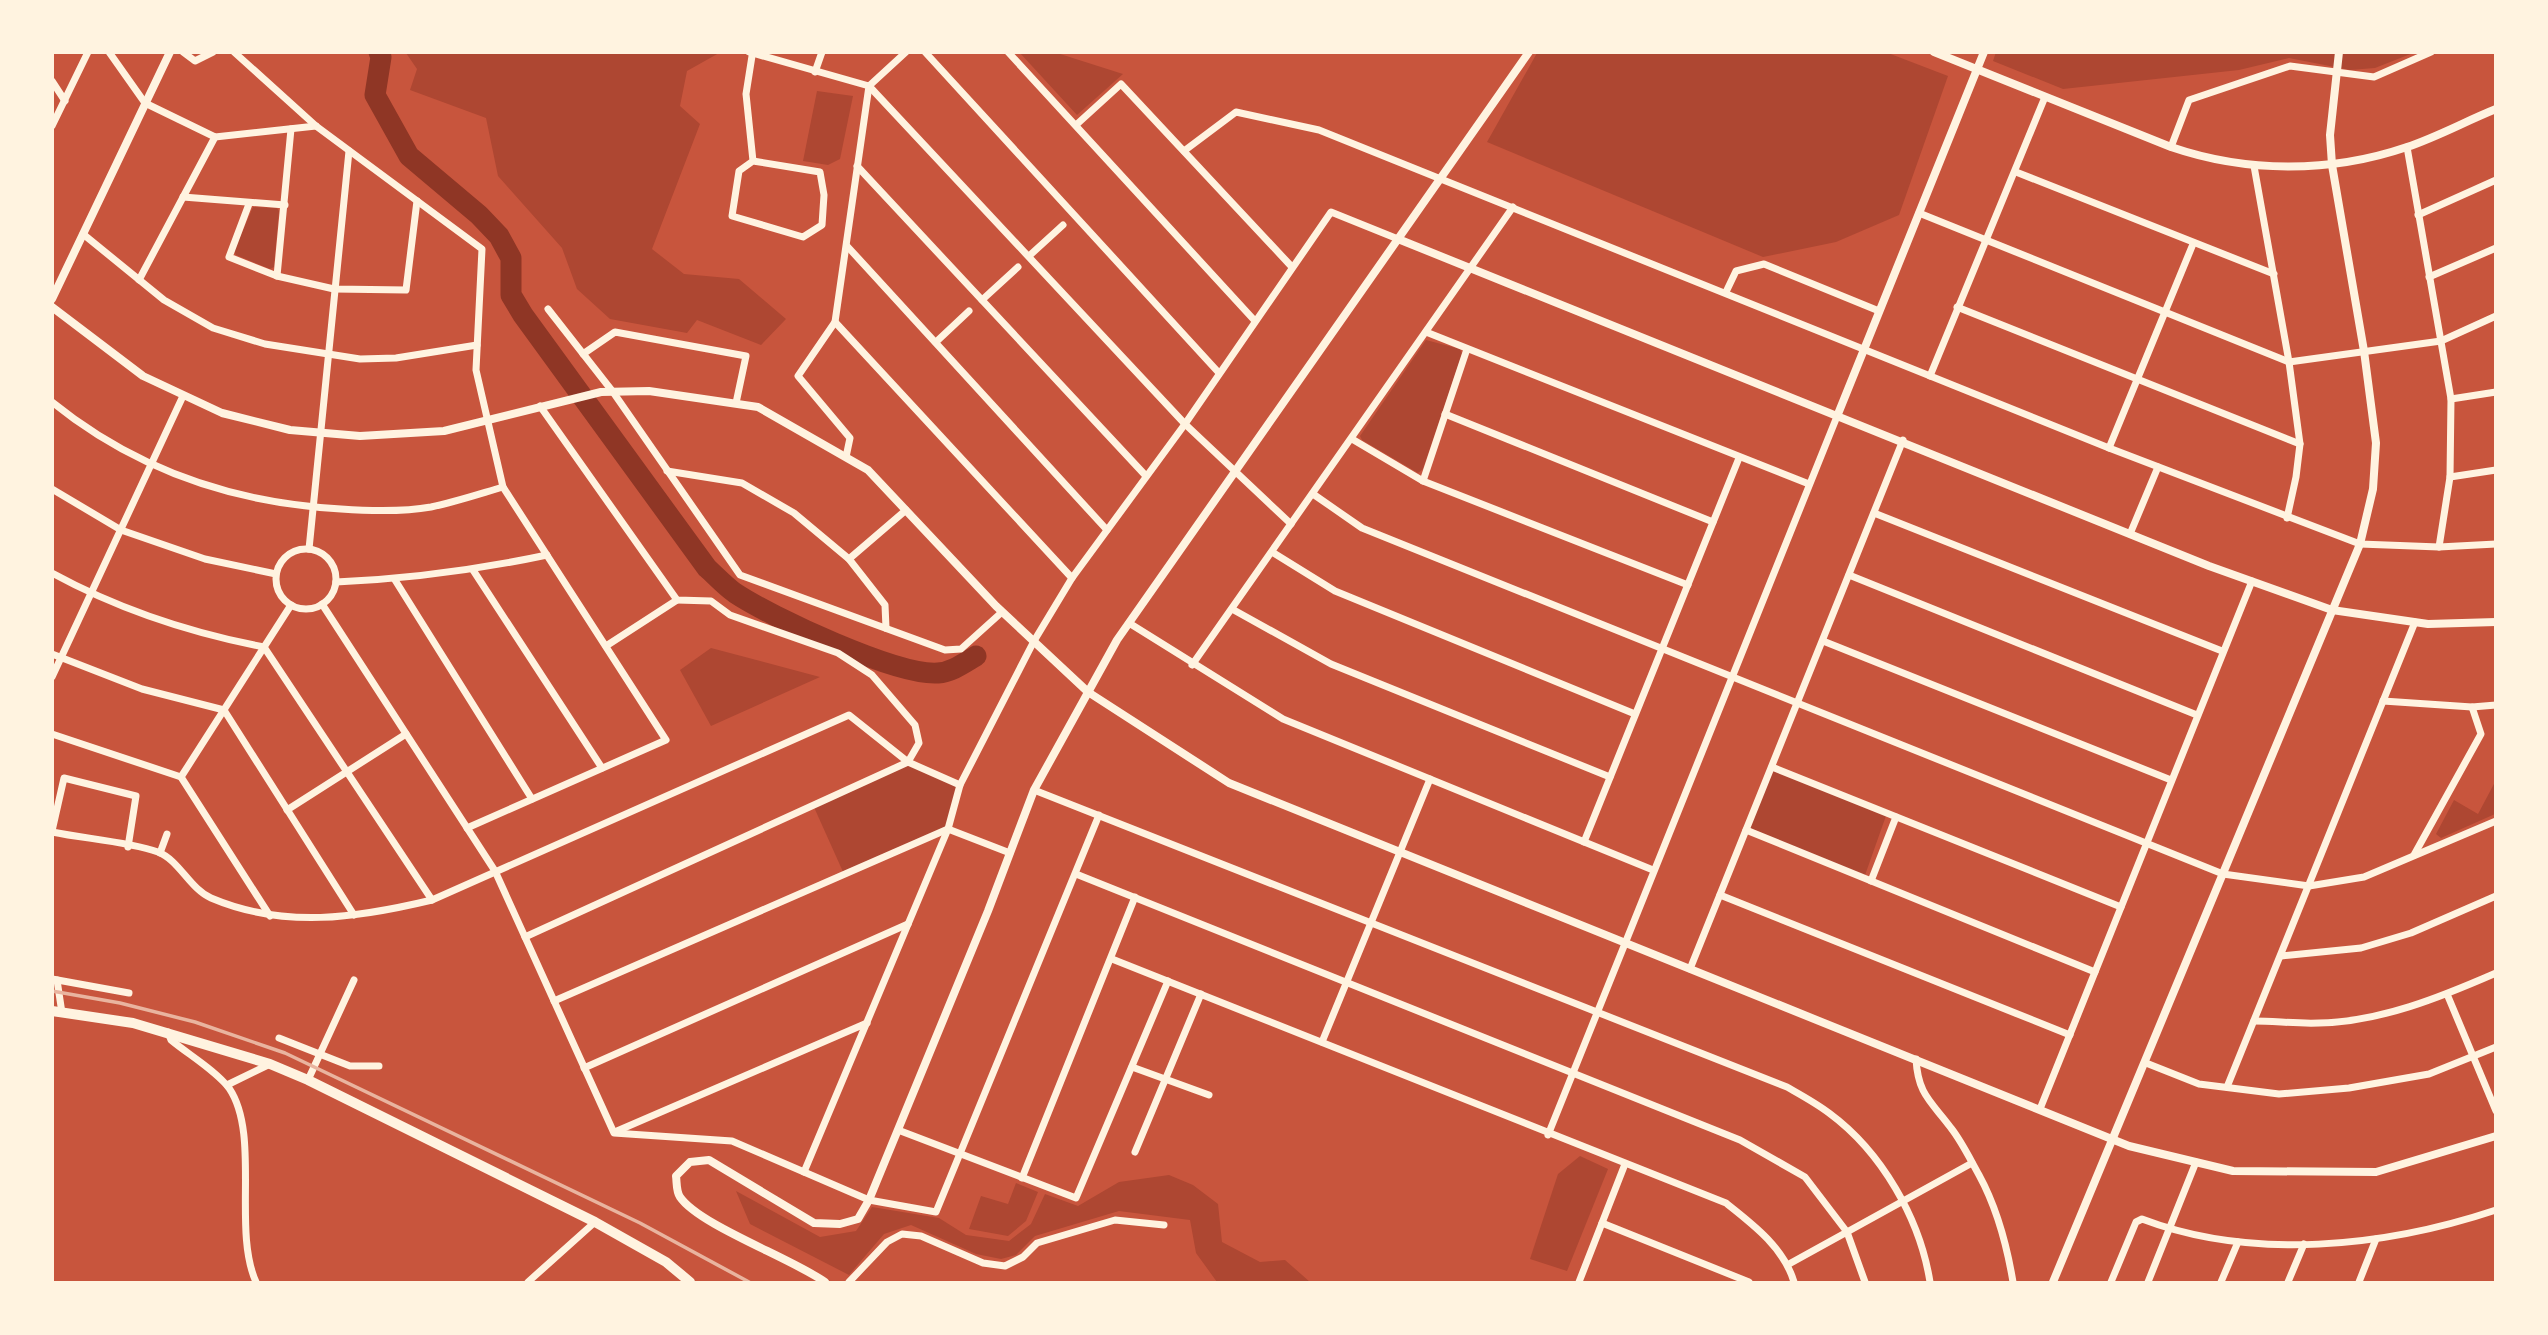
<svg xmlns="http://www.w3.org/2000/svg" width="2548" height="1335" font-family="'DM Sans',sans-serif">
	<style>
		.green { fill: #ae4732 }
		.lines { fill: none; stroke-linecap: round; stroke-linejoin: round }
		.river { stroke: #8f3625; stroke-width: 21 }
		.minor { stroke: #fff3e0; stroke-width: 7 }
		.tertiary { stroke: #fff3e0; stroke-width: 8 }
		.primary { stroke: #fff3e0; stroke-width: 10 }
		.rail { stroke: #e9b49f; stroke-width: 3.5 }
	</style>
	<rect width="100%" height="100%" fill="#c8553d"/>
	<g class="green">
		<path d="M1996,52L2413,53L2375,68L2350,70L2289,58L2239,70L2063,89L1993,61Z"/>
		<path d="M406,53H719L687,71L680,106L700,124L652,249L684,274L739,279L786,319L761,345L697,320L687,333L610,319L577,289L562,248L498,176L486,118L410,90L417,69Z"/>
		<path d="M1020,53H1057L1123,74L1077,115Z"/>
		<path d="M1537,53H1888L1948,76L1899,215L1836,242L1763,257L1487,142Z"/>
		<path d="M817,91L853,96L840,159L828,165L803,161Z"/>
		<path d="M253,207L277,208L279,211L274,267L270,269L236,255L234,251Z"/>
		<path d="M1426,340L1460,349L1462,354L1423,469L1418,473L1362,440L1360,436Z"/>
		<path d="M711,648L820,677L711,726L680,670Z"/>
		<path d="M908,762L960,785L948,829L844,874L813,805Z"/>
		<path d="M1772,767L1887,813L1864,878L1746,830Z"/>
		<path d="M2495,782V814L2441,838L2436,834L2454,800L2478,814Z"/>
		<path d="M1580,1156L1608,1169L1567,1271L1530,1259L1558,1174Z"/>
		<path d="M1169,1175L1193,1185L1218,1204L1222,1242L1260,1262L1285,1260L1310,1282H1217L1196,1253L1190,1220L1119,1211L1035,1236L1016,1255L1001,1259L976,1254L911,1225L884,1234L849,1275L750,1224L736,1191L820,1237L856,1231L872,1207L939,1218L966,1235L1009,1241L1031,1224L1045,1194L1078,1206L1119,1182Z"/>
		<path d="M1016,1183L1038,1192L1026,1221L1008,1236L969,1229L981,1196L1008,1204Z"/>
	</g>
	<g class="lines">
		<path class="river" d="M379,52L381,57L375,95L409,156L479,215L499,236L511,258V295L523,315L707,568C716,576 725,586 735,593C771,617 897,676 938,673C952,672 964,663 976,656"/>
		<g class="minor">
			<path d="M109,52L145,103L215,137L316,126"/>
			<path d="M183,52L195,61L213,52"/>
			<path d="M234,52L316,126L482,249L476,370L503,487L666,740L467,828"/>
			<path d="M749,52L869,86"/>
			<path d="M925,52L1219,373"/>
			<path d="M1008,52L1255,321"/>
			<path d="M752,56L746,94L753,161L739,171L732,216L803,237L822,225L824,195L820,172L753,161"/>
			<path d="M815,72L822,52"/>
			<path d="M52,81L65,101"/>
			<path d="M869,86L1185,424L1291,524"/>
			<path d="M869,86L906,52"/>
			<path d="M1076,125L1121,84L1292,267"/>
			<path d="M52,126L88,52"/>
			<path d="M2171,147L2189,100L2290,66L2374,77L2431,52"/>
			<path d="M2407,147L2451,399L2450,477L2439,547"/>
			<path d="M1184,151L1236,112L1319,130L2109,448L2360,544L2439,547L2496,544"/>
			<path d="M857,166L1146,476"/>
			<path d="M2254,166L2289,362L2300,444L2296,477L2287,518"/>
			<path d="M2016,172L2274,274"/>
			<path d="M183,197L285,205"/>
			<path d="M249,204L229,257L277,276L334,289L406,290L417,201"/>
			<path d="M1919,213L2289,362L2441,341L2496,316"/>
			<path d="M2418,215L2496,180"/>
			<path d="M83,234L164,300L213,328L265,344L360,359L396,358L477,345"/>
			<path d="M847,246L1107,530"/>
			<path d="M1029,256L1063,225"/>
			<path d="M277,276L291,129"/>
			<path d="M2429,277L2496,248"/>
			<path d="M139,280L215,137"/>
			<path d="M1726,292L1736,271L1764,264L1879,311"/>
			<path d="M982,300L1018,267"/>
			<path d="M1957,307L2300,444"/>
			<path d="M548,309L613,392L740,575L945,650L961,649L1002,612"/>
			<path d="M835,322L1072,578"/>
			<path d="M1426,332L1809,484"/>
			<path d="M936,342L969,311"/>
			<path d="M583,354L615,332L746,356L736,403"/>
			<path d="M1930,376L2045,97"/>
			<path d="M2451,399L2496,392"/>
			<path d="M52,402C136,470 234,503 341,509C370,511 403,512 431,507C455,502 479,494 503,487"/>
			<path d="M1445,414L1713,522"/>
			<path d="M1352,439L1423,481L1688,585"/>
			<path d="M2109,448L2193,244"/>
			<path d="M846,457L850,438L798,376L835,322L869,86"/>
			<path d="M667,471L742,483L794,513L849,559L885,605L886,628"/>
			<path d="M2450,477L2496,470"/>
			<path d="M1423,481L1467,349"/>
			<path d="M52,489L121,530L205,559L276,574"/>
			<path d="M1313,494L1362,528L2223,874L2309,886L2364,877L2496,821"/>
			<path d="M1874,513L2222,651"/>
			<path d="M2130,534L2158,467"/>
			<circle cx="306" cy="579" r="30"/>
			<path d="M309,549L349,151"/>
			<path d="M1272,552L1335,591L1635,714"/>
			<path d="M849,559L906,510"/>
			<path d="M473,570L602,768"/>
			<path d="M52,573C118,609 191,633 264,647L432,900"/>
			<path d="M1849,575L2197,715"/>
			<path d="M395,580L532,799"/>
			<path d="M336,582C408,579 476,570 547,555"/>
			<path d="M322,604L495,871L614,1133L732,1141L869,1200L936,1212L1099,815"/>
			<path d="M1232,609L1331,664L1610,777"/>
			<path d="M1129,623L1283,719L1653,870"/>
			<path d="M1823,641L2171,780"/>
			<path d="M606,646L677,600"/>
			<path d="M52,654L142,689L224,710L354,915"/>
			<path d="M1192,665L1513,207"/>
			<path d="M52,677L183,396"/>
			<path d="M2383,701L2472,707L2496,705"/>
			<path d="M52,734L181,777L270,916"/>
			<path d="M1772,767L2121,907"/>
			<path d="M181,777L291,605"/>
			<path d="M1034,790L1787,1087C1801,1095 1816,1103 1829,1113C1882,1152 1920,1219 1930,1282"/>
			<path d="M287,810L406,734"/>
			<path d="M1746,830L2095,972"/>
			<path d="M52,831L64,778L136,796L128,847"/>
			<path d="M52,832C86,839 126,841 158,852C179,860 190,889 211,898C284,929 357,918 432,900L849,715L908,762L960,785"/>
			<path d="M1584,842L1739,458"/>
			<path d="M160,853L167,834"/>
			<path d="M2414,855L2481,734L2472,707"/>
			<path d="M1076,874L1740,1140L1805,1177L1847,1232L1865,1282"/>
			<path d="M1871,881L1896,817"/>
			<path d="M1720,895L2070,1035"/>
			<path d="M525,937L908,762L919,743L915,725L872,675L838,653L730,615L711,601L677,600L540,406"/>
			<path d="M2281,956L2361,948L2411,933L2496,896"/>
			<path d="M1112,959L1726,1203C1754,1225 1784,1248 1794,1282"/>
			<path d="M1690,969L1903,440"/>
			<path d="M52,979L129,993"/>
			<path d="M57,980L62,1013"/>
			<path d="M2447,994L2496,1111"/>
			<path d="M554,1001L948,829L1010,853"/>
			<path d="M2254,1021C2275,1021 2297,1024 2319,1023C2380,1022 2441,997 2496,973"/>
			<path d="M168,1032L171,1040C189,1055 215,1070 229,1088C261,1135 232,1229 256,1282"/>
			<path d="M279,1038L350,1066H379"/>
			<path d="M1322,1042L1430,779"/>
			<path d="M1916,1059C1918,1095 1931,1101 1951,1128C1962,1142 1970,1159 1979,1175C1997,1208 2007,1246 2013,1282"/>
			<path d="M2146,1063L2199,1084L2279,1094L2349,1088L2429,1074L2496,1047"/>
			<path d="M1132,1067L1209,1095"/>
			<path d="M584,1068L908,924"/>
			<path d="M308,1080L354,980"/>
			<path d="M227,1085L270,1064"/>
			<path d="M2227,1087L2415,622"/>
			<path d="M2040,1109L2252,581"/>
			<path d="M898,1130L1076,1198L1168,981"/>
			<path d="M617,1131L867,1023"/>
			<path d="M1548,1135L1838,414"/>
			<path d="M1135,1152L1201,994"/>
			<path d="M804,1172L948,829L960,785L1034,641L1072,578L1185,424L1331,212L1398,239"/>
			<path d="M1022,1178L1135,897"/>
			<path d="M1602,1223L1749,1282"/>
			<path d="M1789,1264L1972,1163"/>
			<path d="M528,1282L595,1222"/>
			<path d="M849,1282L887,1242L902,1234L921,1236L983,1263L1005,1266L1023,1257L1037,1243L1115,1220L1164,1225"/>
			<path d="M1579,1282L1625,1164"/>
			<path d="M2111,1282L2136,1222L2142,1219C2252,1261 2385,1247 2496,1210"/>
			<path d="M2148,1282L2196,1162"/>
			<path d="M2221,1282L2238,1242"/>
			<path d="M2288,1282L2304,1244"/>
			<path d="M2359,1282L2376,1239"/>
		</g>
		<g class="tertiary">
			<path d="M1934,52L2171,147C2247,173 2331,173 2407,147C2437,137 2466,121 2496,109"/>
			<path d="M1398,239L2209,566L2332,610L2428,624L2496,622"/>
			<path d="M52,299L170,52"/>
			<path d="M52,307L143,376L222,413L290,430L360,436L444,431L601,392L649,391L758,407L868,470L996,606L1088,692L1229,783L2129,1146L2233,1171L2376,1172L2496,1136"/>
			<path d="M1838,414L1984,52"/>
			<path d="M825,1282C791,1258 699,1225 680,1197C676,1191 677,1183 676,1176L690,1162L709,1160L814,1223L840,1224L858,1219L869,1200L988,911L1034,790L1117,640L1529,52"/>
			<path d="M2053,1282L2360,544L2373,489L2376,443L2364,351L2332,165L2330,135L2339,52"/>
		</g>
		<path class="primary" d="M52,1011L133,1023L270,1064L308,1080L595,1222L666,1262L690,1282"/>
		<path class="rail" d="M52,991L120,1003L195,1022L285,1053L640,1223L749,1282"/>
	</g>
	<rect width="2548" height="1335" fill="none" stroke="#fff3e0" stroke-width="108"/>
</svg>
